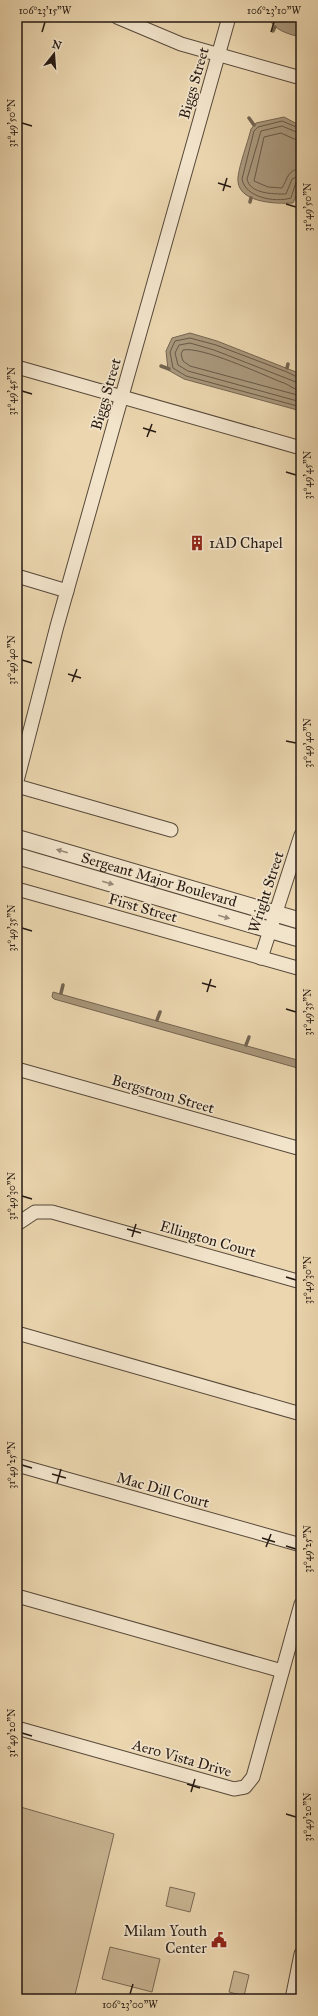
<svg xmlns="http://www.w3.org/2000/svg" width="318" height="2016" font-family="'IM FELL Great Primer',serif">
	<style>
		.green { fill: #cab694; stroke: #786854 }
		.water { fill: #a8967a; stroke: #746451 }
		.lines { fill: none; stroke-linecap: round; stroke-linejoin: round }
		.shore { stroke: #675846; stroke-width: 1 }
		.stream { stroke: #746451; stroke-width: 3.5 }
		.minor-casing { stroke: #57493a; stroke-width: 15 }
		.tertiary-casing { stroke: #57493a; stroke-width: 18 }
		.minor { stroke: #f2e4cb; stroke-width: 13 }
		.tertiary { stroke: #f2e4cb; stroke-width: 16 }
		.oneway { fill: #968978 }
		.ticks { fill: none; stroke: #261a13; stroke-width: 1.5 }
		.labels { text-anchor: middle; stroke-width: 3.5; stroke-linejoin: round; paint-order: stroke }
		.street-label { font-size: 15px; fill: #261a13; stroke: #f2e4cb }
		.poi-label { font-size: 15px; fill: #261a13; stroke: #f2e4cb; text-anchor: start }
		.neatline { fill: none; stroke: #261a13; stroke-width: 1.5 }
		.ticks-label { font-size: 10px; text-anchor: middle; fill: #261a13 }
	</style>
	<rect width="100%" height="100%" fill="#ebd6af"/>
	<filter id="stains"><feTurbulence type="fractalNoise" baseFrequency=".005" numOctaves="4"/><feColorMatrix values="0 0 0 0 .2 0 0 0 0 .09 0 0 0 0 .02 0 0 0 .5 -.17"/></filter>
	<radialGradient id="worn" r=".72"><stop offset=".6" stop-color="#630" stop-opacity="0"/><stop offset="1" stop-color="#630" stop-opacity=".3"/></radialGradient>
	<g class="green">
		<path d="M17,1806L114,1834L74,1999H17Z"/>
		<path d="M170,1887L195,1893L190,1912L166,1906Z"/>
		<path d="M110,1947L160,1959L152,1992L102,1979Z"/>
		<path d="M234,1971L249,1975L244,1996L229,1992Z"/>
	</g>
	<g class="water">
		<path d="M268,17H301V37C287,34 274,30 268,17Z"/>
		<path d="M284,117L301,126C301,151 305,180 293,203C276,204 235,203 238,177C240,162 247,145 251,129L256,123Z"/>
		<path d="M190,333L217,341L296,372L301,376V411L184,379L168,370L166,351L172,338Z"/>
		<path d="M53,992L301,1061V1069L54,999L52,997Z"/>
	</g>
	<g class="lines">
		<g class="shore">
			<path d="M301,129L282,121L258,127L254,131L242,179C245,197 274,203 291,198L296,182L301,180"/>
			<path d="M301,134L282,126L261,131L247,179C250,194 273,194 286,194L292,179L301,175"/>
			<path d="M301,140L294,139L281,133L264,137L254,181L268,187L282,188C288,179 287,169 301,169"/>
			<path d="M301,379L287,372L216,345L190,338L175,341L170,352L173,368L186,376L301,407"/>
			<path d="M301,384L214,350L190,343L179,345L175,353L178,365L188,371L301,402"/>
			<path d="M301,390C293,390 289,384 281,382C261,374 201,346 183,350L181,354L183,361L190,366L301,396"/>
		</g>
		<g class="stream">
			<path d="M273,31L275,27"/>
			<path d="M249,118L254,125"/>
			<path d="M250,202L251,198"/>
			<path d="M161,366L169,369"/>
			<path d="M287,368L288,364"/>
			<path d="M61,993L63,985"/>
			<path d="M157,1020L160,1012"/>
			<path d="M246,1045L249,1037"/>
		</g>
		<defs>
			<g id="minor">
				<path d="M117,17L181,44L301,78"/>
				<path d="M17,367L301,448"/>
				<path d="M17,576L67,591"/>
				<path d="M17,781L57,626L229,17"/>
				<path d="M17,786L171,830"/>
				<path d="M17,889L301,969"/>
				<path d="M261,958L301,835"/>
				<path d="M17,1069L301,1149"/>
				<path d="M17,1224L35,1212H52L301,1282"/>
				<path d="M17,1333L301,1414"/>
				<path d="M17,1465L301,1545"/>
				<path d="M17,1596L282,1671"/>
				<path d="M17,1728L234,1789L245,1787L253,1777L301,1604"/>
				<path d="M292,1999L301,1954"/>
			</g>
			<g id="tertiary">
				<path id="s1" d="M17,838L301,921"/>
				<path d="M17,856L301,939"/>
			</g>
		</defs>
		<use href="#minor" class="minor-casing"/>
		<use href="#tertiary" class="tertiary-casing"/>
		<use href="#minor" class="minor"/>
		<use href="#tertiary" class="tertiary"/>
	</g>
	<defs><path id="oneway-solid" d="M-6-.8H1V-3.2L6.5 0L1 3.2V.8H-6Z"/></defs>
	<g class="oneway">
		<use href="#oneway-solid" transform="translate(62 851) rotate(-164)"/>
		<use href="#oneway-solid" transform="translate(108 883) rotate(16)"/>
		<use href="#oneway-solid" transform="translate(224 917) rotate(16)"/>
	</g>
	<path class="ticks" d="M42,32L45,22M271,32L274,22M22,123L32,126M218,183L231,187M223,191L227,178M286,204L296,207M22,391L32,394M143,428L156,432M147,437L152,424M286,472L296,475M22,660L32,663M68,674L81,678M72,682L77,669M286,741L296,743M22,928L32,931M202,983L216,987M207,992L211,979M286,1009L296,1012M22,1196L32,1199M127,1229L141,1233M132,1237L136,1224M286,1277L296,1280M22,1465L32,1468M52,1474L66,1478M57,1483L61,1469M262,1538L275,1542M286,1546L296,1549M266,1547L271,1534M22,1733L32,1736M187,1784L200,1788M191,1792L195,1779M286,1814L296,1817M130,1994L133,1984"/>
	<defs>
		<symbol id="building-bare" viewBox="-9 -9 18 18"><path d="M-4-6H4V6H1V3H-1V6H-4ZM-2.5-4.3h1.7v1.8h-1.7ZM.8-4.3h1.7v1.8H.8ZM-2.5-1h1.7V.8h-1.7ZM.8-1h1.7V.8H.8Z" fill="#8f2418" stroke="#f2e4cb" stroke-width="2.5" paint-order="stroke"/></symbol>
		<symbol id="civic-bare" viewBox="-9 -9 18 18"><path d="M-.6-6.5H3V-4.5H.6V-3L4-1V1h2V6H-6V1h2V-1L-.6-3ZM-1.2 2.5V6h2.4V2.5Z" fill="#8f2418" stroke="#f2e4cb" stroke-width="2.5" paint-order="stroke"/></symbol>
	</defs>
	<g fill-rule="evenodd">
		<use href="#building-bare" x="186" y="532" width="22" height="22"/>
		<use href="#civic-bare" x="208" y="1929" width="22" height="22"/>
	</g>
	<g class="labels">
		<g class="street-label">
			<text transform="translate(194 83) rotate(-74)" y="5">Biggs Street</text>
			<text transform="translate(106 394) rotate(-74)" y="5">Biggs Street</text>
			<text dy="5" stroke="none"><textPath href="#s1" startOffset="148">Sergeant Major Boulevard</textPath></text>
			<text transform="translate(266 892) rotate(-72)" y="5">Wright Street</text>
			<text transform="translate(143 908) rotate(16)" y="5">First Street</text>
			<text transform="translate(163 1094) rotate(16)" y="5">Bergstrom Street</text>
			<text transform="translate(208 1239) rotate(16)" y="5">Ellington Court</text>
			<text transform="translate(163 1490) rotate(16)" y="5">Mac Dill Court</text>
			<text transform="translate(182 1758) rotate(16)" y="5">Aero Vista Drive</text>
		</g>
		<g class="poi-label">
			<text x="209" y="548">1AD Chapel</text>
			<text x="207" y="1936" text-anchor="end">Milam Youth<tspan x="207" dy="17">Center</tspan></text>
		</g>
	</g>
	<rect width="318" height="2016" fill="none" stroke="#ebd6af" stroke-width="44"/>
	<g transform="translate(54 54) rotate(17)" stroke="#f2e4cb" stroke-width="3" paint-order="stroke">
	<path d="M0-3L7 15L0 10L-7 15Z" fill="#261a13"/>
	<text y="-6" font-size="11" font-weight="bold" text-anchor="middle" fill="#261a13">N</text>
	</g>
	<rect x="22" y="22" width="274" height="1972" class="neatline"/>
	<g class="ticks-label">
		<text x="45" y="14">106°23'15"W</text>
		<text x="274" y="14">106°23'10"W</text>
		<text transform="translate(11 123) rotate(-90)" y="4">31°49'50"N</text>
		<text transform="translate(307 207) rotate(-90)" y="4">31°49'50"N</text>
		<text transform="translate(11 391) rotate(-90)" y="4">31°49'45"N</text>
		<text transform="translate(307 475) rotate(-90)" y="4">31°49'45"N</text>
		<text transform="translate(11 660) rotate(-90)" y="4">31°49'40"N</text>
		<text transform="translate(307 743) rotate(-90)" y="4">31°49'40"N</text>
		<text transform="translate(11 928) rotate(-90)" y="4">31°49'35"N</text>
		<text transform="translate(307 1012) rotate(-90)" y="4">31°49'35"N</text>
		<text transform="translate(11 1196) rotate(-90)" y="4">31°49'30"N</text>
		<text transform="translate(307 1280) rotate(-90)" y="4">31°49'30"N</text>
		<text transform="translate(11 1465) rotate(-90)" y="4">31°49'25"N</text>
		<text transform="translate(307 1549) rotate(-90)" y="4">31°49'25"N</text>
		<text transform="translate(11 1733) rotate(-90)" y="4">31°49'20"N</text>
		<text transform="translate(307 1817) rotate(-90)" y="4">31°49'20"N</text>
		<text x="130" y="2008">106°23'00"W</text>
	</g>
	<rect width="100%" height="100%" filter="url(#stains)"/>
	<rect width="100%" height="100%" fill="url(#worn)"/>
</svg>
